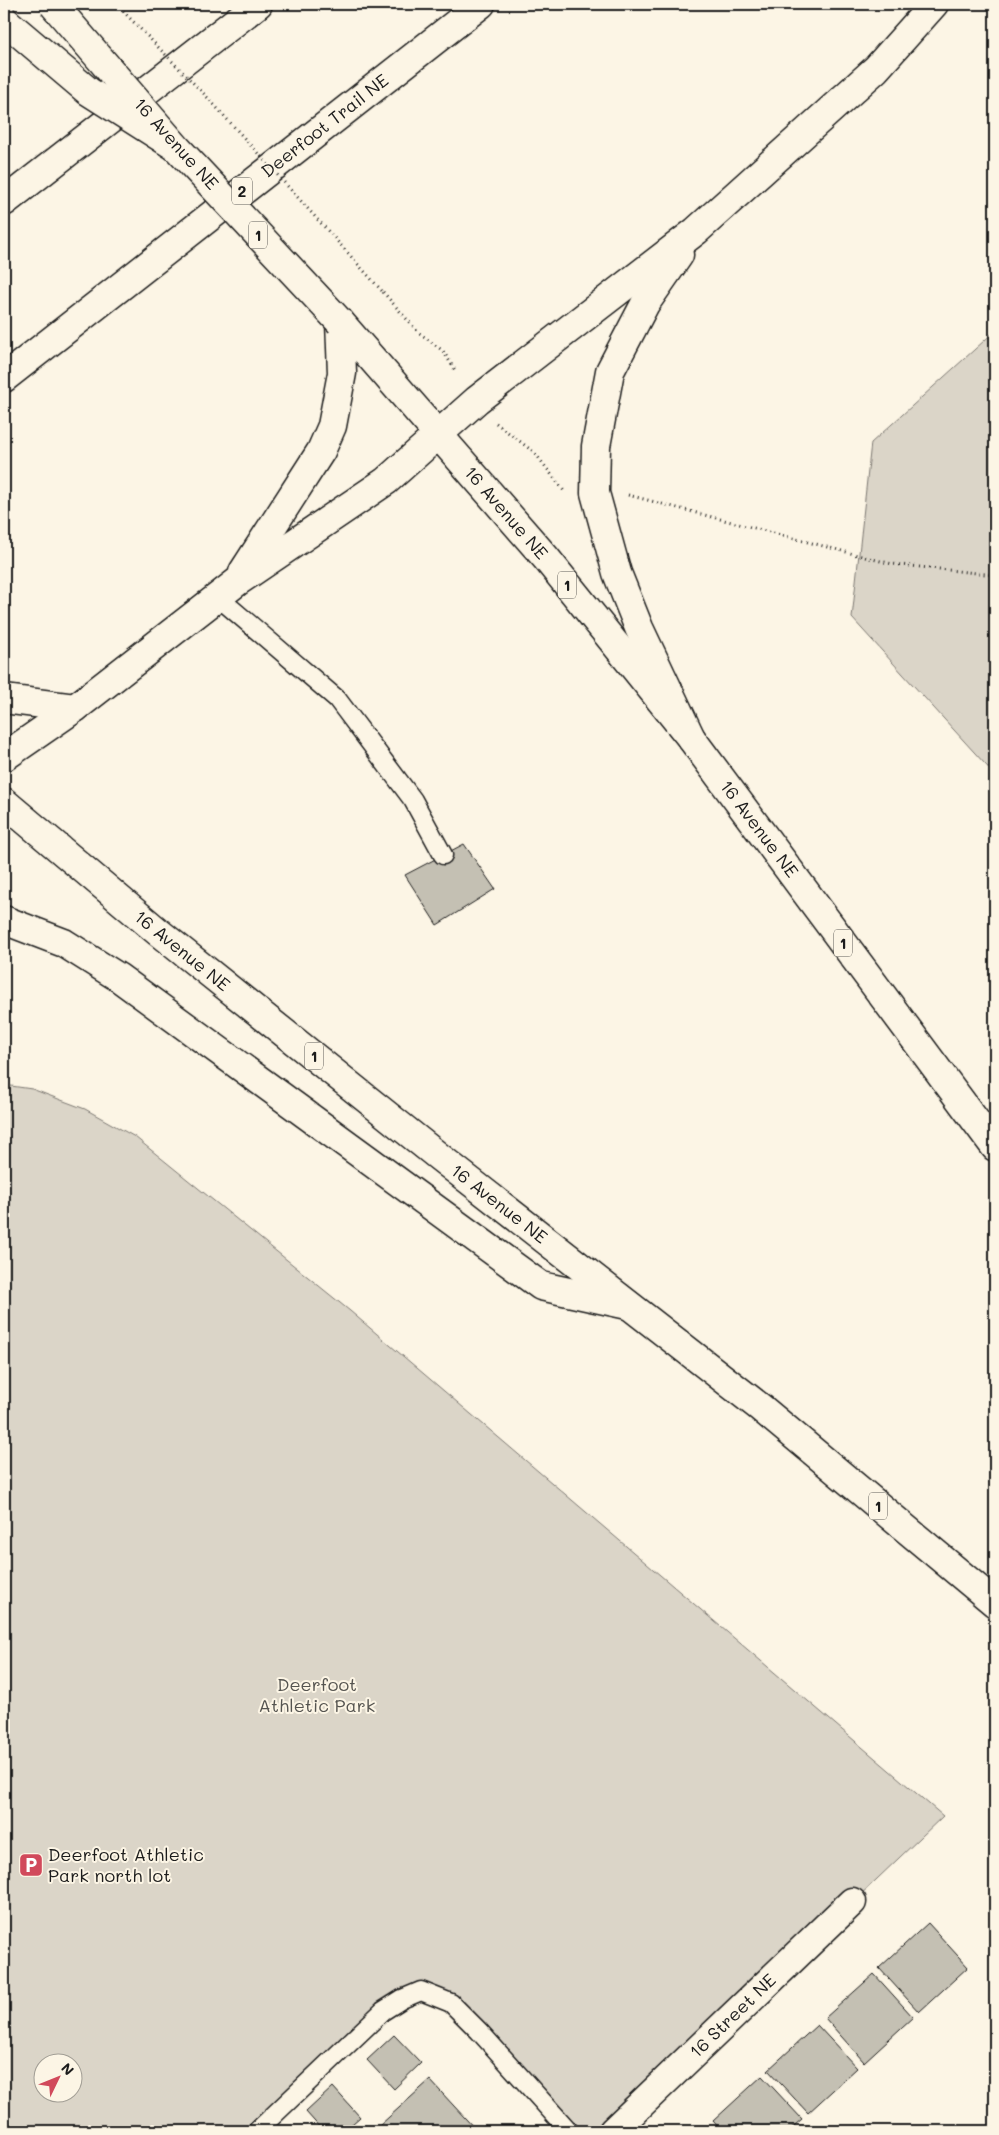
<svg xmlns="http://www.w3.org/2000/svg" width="999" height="2135" font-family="Mali,sans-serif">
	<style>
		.green { fill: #dbd5c8; stroke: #7c7872; fill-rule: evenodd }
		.building { fill: #c4c0b3; stroke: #1c1c1c }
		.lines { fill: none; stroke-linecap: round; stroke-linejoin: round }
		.service-casing { stroke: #1c1c1c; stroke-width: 21 }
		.minor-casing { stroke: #1c1c1c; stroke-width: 31 }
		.trunk-casing { stroke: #1c1c1c; stroke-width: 31 }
		.motorway-casing { stroke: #1c1c1c; stroke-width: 31 }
		.path { stroke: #1c1c1c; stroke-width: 3; stroke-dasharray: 1 4; stroke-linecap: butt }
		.service { stroke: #fcf5e5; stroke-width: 18 }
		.minor { stroke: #fcf5e5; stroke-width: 28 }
		.trunk { stroke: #fcf5e5; stroke-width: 28 }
		.motorway { stroke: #fcf5e5; stroke-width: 28 }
		.trunk-bridge-casing { stroke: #1c1c1c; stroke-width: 31; stroke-linecap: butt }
		.motorway-bridge-casing { stroke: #1c1c1c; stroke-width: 31; stroke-linecap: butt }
		.path-bridge { stroke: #1c1c1c; stroke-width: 3; stroke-dasharray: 1 4; stroke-linecap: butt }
		.trunk-bridge { stroke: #fcf5e5; stroke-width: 28 }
		.motorway-bridge { stroke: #fcf5e5; stroke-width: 28 }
		.labels { text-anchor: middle; stroke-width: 4; stroke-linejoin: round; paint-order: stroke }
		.shield { fill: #fcf5e5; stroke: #5f5d58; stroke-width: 1 }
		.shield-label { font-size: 16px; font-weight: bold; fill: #1c1c1c }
		.street-label { font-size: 18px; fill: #1c1c1c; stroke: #fcf5e5 }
		.park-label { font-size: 18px; fill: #555450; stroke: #fcf5e5 }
		.poi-label { font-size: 18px; fill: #1c1c1c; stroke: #fcf5e5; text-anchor: start }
	</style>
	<rect width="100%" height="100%" fill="#fcf5e5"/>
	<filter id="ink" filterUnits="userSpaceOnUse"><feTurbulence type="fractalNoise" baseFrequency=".02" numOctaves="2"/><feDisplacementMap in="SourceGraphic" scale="10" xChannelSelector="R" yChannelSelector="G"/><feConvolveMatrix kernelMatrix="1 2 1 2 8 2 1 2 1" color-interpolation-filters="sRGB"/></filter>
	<g filter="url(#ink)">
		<g class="green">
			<path d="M995,331V775L852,618L871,443Z"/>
			<path d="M4,1085L32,1089L85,1109L135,1137L350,1311L943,1816L613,2131H569L479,2031L421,1991L402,1999L257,2131H4ZM42,2062H72V2092H42Z"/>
		</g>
		<g class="building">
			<path d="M464,844L495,889L437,925L405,875Z"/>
			<path d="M928,1923L968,1967L919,2012L879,1968Z"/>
			<path d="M874,1974L913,2017L864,2062L825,2018Z"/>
			<path d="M817,2025L857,2068L808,2113L768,2070Z"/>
			<path d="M394,2035L421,2063L394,2089L367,2060Z"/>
			<path d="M762,2076L802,2119L788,2131H722L713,2121Z"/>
			<path d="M430,2080L477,2131H384L379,2126Z"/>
			<path d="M333,2087L360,2117L344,2131H323L306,2112Z"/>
		</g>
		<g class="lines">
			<defs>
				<g id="service">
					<path d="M218,597L337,699L413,800L443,855"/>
					<path d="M257,2131L383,2011L402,1999L421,1991L451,2003L479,2031L569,2131"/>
				</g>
				<path id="minor" d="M613,2131L852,1902"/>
				<g id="trunk">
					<path d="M340,322L546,558L691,738L995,1147"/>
					<path d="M4,802L157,931L438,1156L761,1408L995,1603"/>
				</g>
				<g id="motorway">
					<path d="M4,202L258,4"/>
					<path d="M679,255L645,304L610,371L596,446L595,493L617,573L639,628L691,738"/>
					<path d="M4,378L481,4"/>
					<path d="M243,572L321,451L332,426L342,373L340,322"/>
					<path d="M4,699L75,708"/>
					<path d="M4,757L75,708L237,582L386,481L477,400L696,231L876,69L934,4"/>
					<path d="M4,920L64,943L118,977L541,1286L628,1305"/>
				</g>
			</defs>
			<use href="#service" class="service-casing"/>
			<use href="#minor" class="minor-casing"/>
			<use href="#trunk" class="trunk-casing"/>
			<use href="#motorway" class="motorway-casing"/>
			<g class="path">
				<path d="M383,292L418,332L443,351L455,370"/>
				<path d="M496,423L535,453L564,491"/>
				<path d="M628,495L892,564L995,575"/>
			</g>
			<use href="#service" class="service"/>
			<use href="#minor" class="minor"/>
			<use href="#trunk" class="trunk"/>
			<use href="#motorway" class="motorway"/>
			<defs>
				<path id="trunk-bridge" d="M53,4L176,147L340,322"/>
				<path id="motorway-bridge" d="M4,20L88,91L176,147"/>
			</defs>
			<use href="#trunk-bridge" class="trunk-bridge-casing"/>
			<use href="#motorway-bridge" class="motorway-bridge-casing"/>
			<path class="path-bridge" d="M116,4L208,98L383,292"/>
			<use href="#trunk-bridge" class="trunk-bridge"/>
			<use href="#motorway-bridge" class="motorway-bridge"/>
		</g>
	</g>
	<defs>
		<symbol id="parking-square" viewBox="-11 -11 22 22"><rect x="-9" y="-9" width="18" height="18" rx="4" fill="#d1495b" stroke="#fcf5e5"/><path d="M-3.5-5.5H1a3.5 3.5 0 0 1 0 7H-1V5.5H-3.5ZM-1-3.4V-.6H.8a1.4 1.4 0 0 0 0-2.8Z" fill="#fff"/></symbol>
	</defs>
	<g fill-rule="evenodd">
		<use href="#parking-square" x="17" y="1851" width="28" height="28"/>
	</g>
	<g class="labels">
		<g class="shield">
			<rect x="232" y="177.5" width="20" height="27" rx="4"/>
			<rect x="249" y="221.5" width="18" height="27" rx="4"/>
			<rect x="558" y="571.5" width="18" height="27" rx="4"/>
			<rect x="834" y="929.5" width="18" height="27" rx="4"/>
			<rect x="305" y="1042.5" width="18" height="27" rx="4"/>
			<rect x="869" y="1492.5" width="18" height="27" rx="4"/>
		</g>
		<g class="shield-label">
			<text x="242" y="197">2</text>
			<text x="258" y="241">1</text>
			<text x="567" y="591">1</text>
			<text x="843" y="949">1</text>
			<text x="314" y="1062">1</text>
			<text x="878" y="1512">1</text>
		</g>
		<g class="street-label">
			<text transform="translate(325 126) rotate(-38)" y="6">Deerfoot Trail NE</text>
			<text transform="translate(176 144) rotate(48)" y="6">16 Avenue NE</text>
			<text transform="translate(506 513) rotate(49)" y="6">16 Avenue NE</text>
			<text transform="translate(759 829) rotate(53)" y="6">16 Avenue NE</text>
			<text transform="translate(182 951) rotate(39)" y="6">16 Avenue NE</text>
			<text transform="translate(499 1204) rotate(38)" y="6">16 Avenue NE</text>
			<text transform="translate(733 2016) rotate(-44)" y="6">16 Street NE</text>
		</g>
		<g class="park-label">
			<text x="317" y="1691">Deerfoot<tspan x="317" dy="21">Athletic Park</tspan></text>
		</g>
		<g class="poi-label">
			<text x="48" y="1861">Deerfoot Athletic<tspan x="48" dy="21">Park north lot</tspan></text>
		</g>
	</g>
	<rect width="999" height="2135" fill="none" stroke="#fcf5e5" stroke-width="20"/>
	<rect x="10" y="10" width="979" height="2115" fill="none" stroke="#1c1c1c" stroke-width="2" filter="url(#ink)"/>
	<g transform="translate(58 2078) rotate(47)"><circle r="24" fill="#fcf5e5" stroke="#a29e95"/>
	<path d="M0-4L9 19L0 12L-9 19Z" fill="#d1495b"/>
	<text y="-8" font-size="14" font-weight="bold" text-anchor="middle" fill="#1c1c1c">N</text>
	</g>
</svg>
